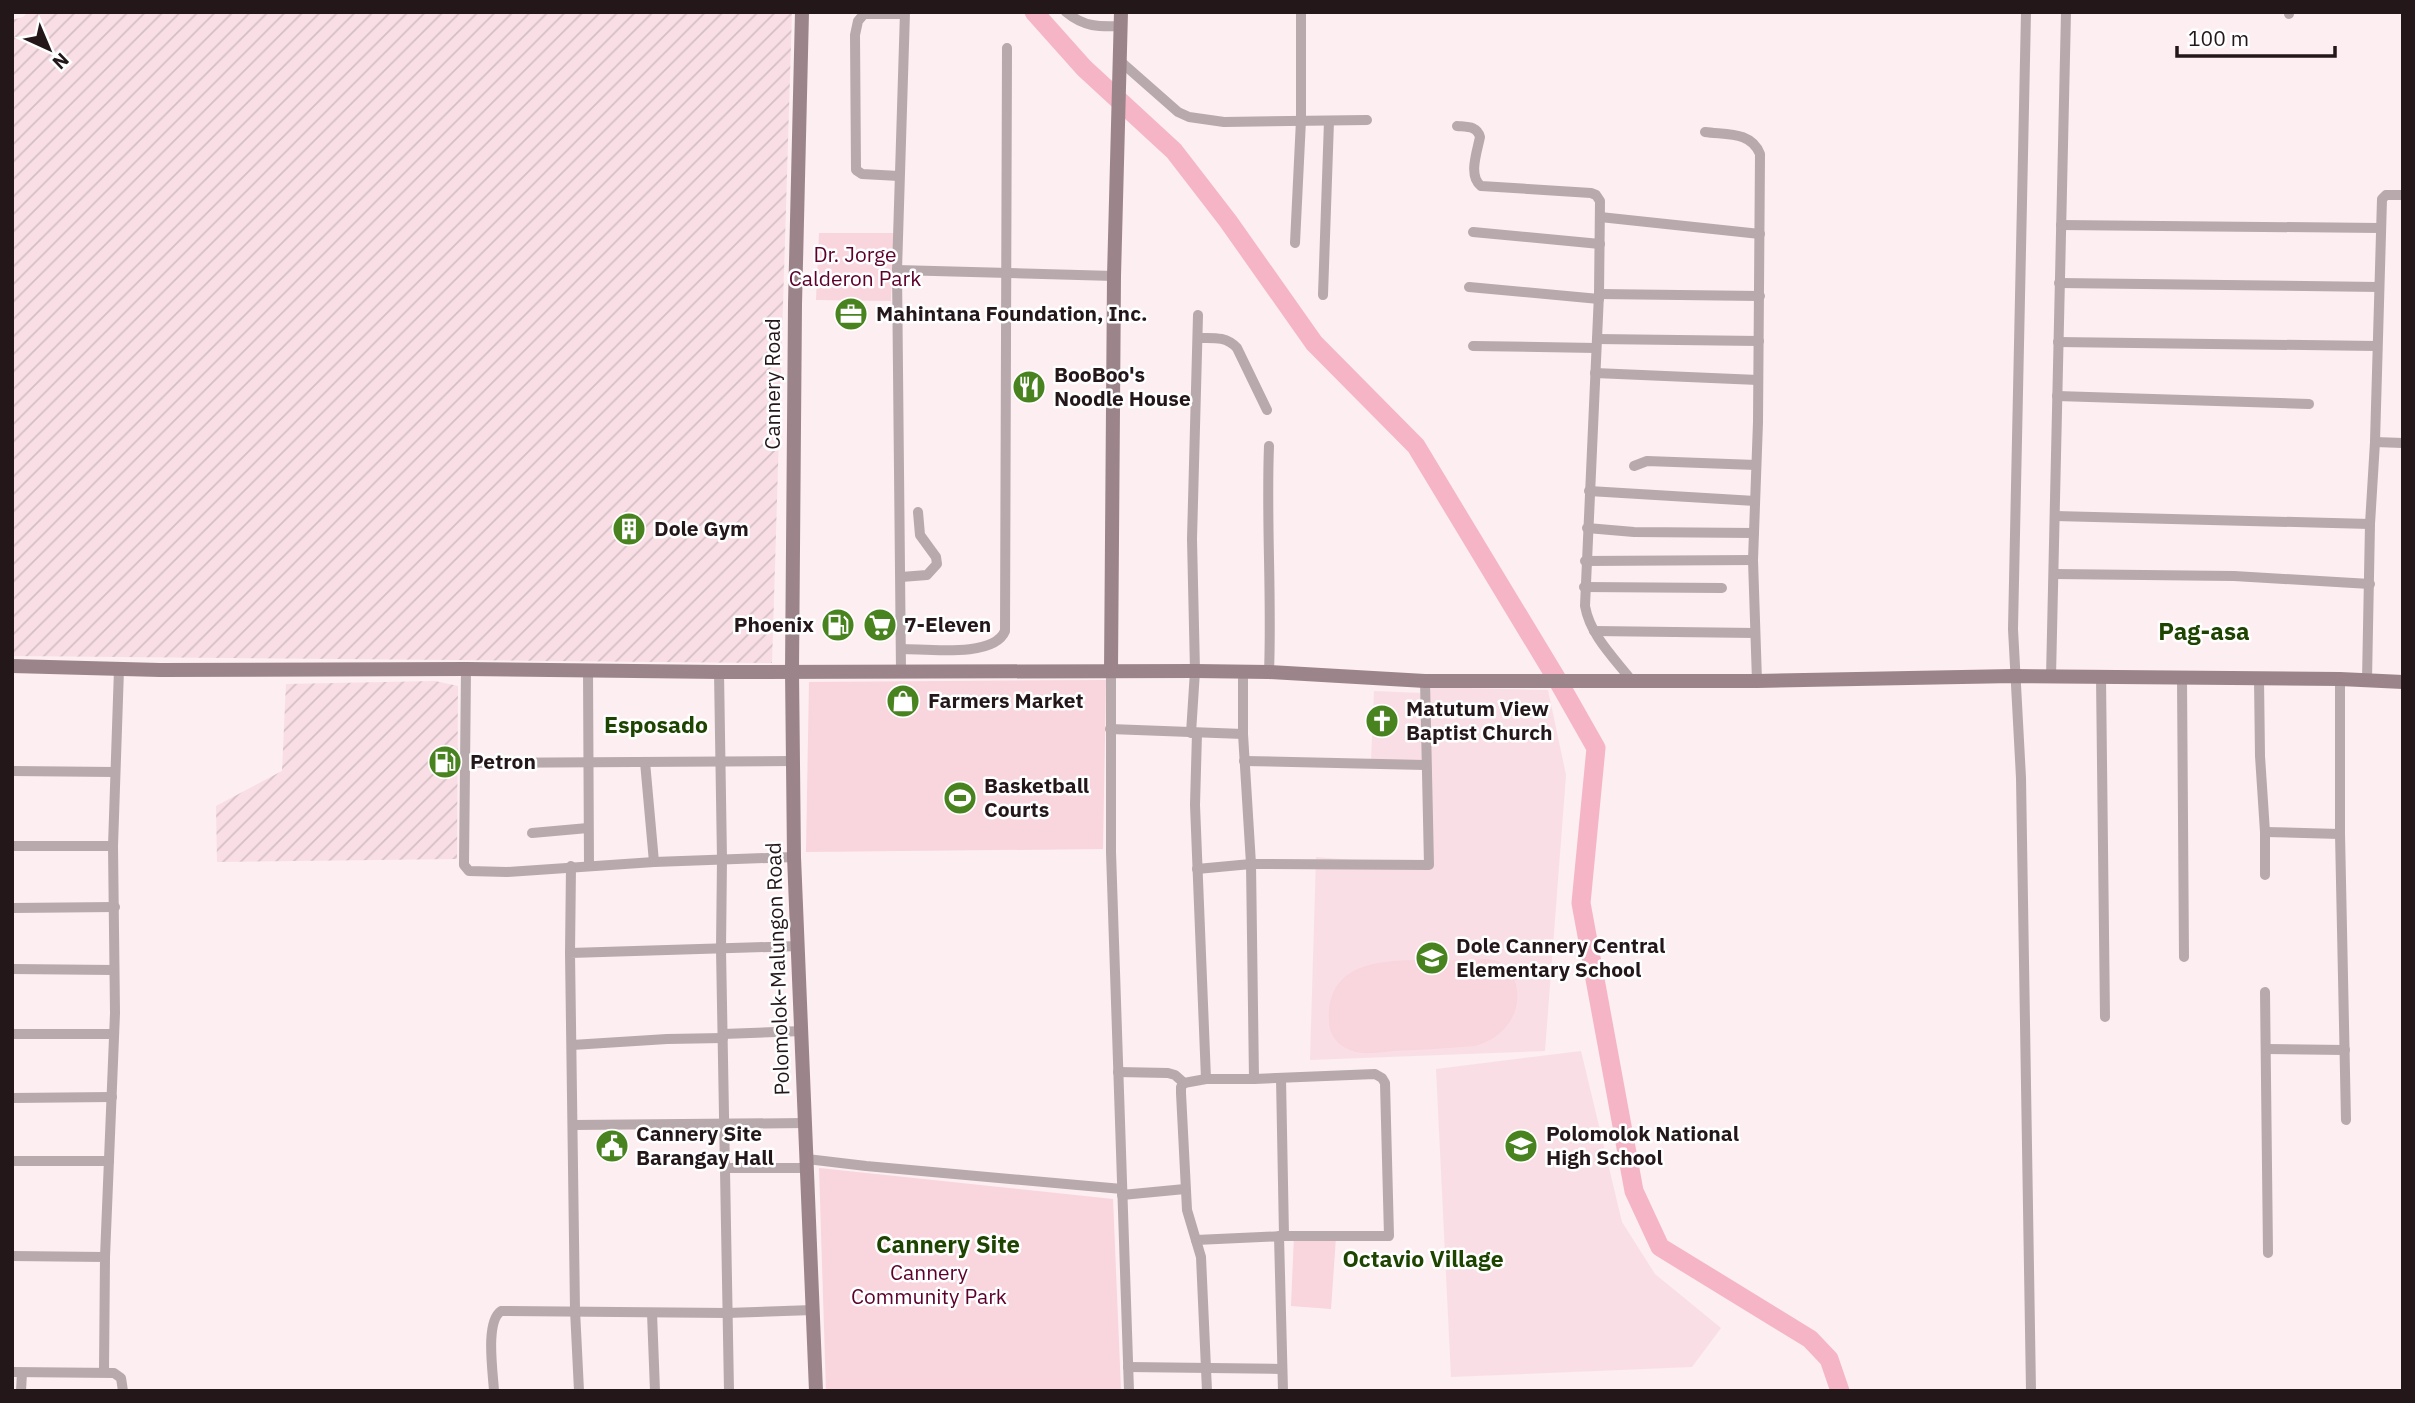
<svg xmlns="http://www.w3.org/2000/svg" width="2415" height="1403" font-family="'IBM Plex Sans',sans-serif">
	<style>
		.built { fill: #f9dfe5 }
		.industrial { fill: url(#industrial-furrows) }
		.green { fill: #f9d5de }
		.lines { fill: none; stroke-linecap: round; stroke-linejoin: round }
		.river { stroke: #f5b5c6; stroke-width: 19 }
		.street { stroke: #b8a9ac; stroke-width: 10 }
		.secondary { stroke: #9b858b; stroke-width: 14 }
		.labels { text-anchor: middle; stroke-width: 5; stroke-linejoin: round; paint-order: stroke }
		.park-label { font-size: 21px; fill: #5d002c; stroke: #fff }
		.poi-label { font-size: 21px; font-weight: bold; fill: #23171a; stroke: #fff; text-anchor: start }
		.street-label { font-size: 21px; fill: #23171a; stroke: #fff }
		.neighbourhood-label { font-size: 23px; font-weight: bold; fill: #1e4402; stroke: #fff }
		.quarter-label { font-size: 24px; font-weight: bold; fill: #1e4402; stroke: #fff }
	</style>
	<defs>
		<pattern id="industrial-furrows" width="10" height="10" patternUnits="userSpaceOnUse" patternTransform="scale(1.75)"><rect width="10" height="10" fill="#f9dfe5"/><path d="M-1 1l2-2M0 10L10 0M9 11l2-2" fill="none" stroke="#d5bfc4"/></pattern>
	</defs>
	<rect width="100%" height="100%" fill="#fceef1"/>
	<g class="built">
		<path d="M1430,687L1548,690L1566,775L1545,1051L1310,1060L1316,857L1430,866Z"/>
		<path d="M1374,691L1421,693L1423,762L1371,761Z"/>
		<path d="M1581,1051L1622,1222L1655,1274L1721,1328L1692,1367L1451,1377L1436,1069Z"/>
	</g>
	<g class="industrial">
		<path d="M28,12H792L772,663L12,656V20L23,17Z"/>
		<path d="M435,681L458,686L457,859L217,862L216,806L282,771L286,684Z"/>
	</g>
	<g class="green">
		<path d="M819,233H894L891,301L816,300Z"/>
		<path d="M1106,680L1103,849L806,852L809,682Z"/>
		<path d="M1458,960C1471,961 1491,956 1502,963C1510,967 1514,976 1516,985C1523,1015 1502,1039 1475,1046C1448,1048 1421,1050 1393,1051C1381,1052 1368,1055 1356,1052C1341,1048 1330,1038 1329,1023C1324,948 1409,962 1458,960Z"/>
		<path d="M819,1168L1113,1199L1121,1391H826Z"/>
		<path d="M1294,1236L1336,1237L1331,1309L1291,1306Z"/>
	</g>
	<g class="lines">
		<path class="river" d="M1034,12L1084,68L1174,151L1228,221L1314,343L1416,446L1558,681L1596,748L1581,903L1634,1191L1660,1247L1810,1339L1829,1359L1840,1391"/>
		<g class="street">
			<path d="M1066,12C1084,27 1099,27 1121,26"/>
			<path d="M2026,12L2013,629L2021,778L2031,1391"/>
			<path d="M2289,12V14"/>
			<path d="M1120,61L1178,112L1189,117L1224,122L1367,120"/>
			<path d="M1457,126C1468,127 1477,126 1480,137C1477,152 1468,176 1481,186L1591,193L1596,195L1600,201L1599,294L1585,606C1590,635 1614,658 1632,681"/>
			<path d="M1705,132C1726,135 1751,131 1760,154L1758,422L1753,560L1757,681"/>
			<path d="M899,176L862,174L856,170L855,35L858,21L864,14H904"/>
			<path d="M1600,217L1760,234"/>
			<path d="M2061,225L2380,228"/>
			<path d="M1473,232L1600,244"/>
			<path d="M1295,243L1301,120V12"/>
			<path d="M897,270L1114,276"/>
			<path d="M2059,283L2379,287"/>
			<path d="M1469,287L1599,299"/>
			<path d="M1599,294L1760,296"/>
			<path d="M1323,295L1329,121"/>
			<path d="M1198,338C1213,338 1226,336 1237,348L1267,410"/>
			<path d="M1597,339L1759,341"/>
			<path d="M2058,342L2377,346"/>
			<path d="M1473,346L1596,348"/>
			<path d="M1595,373L1758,380"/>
			<path d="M2057,396L2309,404"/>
			<path d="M2375,442L2403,443"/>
			<path d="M1269,446C1266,521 1272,597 1269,672"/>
			<path d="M1634,466L1647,461L1756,465"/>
			<path d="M1589,491L1755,501"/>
			<path d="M2055,516L2370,524"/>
			<path d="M1587,528L1634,532L1754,533"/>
			<path d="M1585,561L1753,560"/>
			<path d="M2054,574L2234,576L2370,584"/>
			<path d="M901,577L927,575L937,564L936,557L920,535L918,512"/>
			<path d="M1584,587L1722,588"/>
			<path d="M1594,631L1755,633"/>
			<path d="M902,649C927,649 994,658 1005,631L1007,48"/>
			<path d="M466,669L464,865L469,871L507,872L654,862L794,857"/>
			<path d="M588,669L589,866"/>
			<path d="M901,671L897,270L905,12"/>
			<path d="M1111,671V852L1129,1391"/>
			<path d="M719,672L722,859L721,949L729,1391"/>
			<path d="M1243,672V734L1251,864L1254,1079"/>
			<path d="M2051,677L2066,12"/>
			<path d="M2101,677L2105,1017"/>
			<path d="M2182,679L2184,957"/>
			<path d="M2259,679L2260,756L2265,832V875"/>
			<path d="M2340,679V834L2346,1120"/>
			<path d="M2367,680L2370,524L2375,442L2382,199L2386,195H2403"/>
			<path d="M1110,729L1243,734"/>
			<path d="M1191,733L1195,671L1192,539L1198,315"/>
			<path d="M1197,733L1195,805L1206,1079"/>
			<path d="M1244,761L1425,765"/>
			<path d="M645,762L654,862"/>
			<path d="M466,763L793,761"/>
			<path d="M12,771L114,772"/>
			<path d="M2265,832L2340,834"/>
			<path d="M532,833L588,828"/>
			<path d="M12,846H113"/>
			<path d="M1197,869L1251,864L1429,865L1425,681"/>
			<path d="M12,908L115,907"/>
			<path d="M570,953L571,866"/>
			<path d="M12,969L114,970"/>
			<path d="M2265,992L2268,1253"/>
			<path d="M12,1034H114"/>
			<path d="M723,1034L802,1031"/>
			<path d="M572,1045L667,1039L723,1038"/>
			<path d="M2266,1049L2345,1050"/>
			<path d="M1118,1072L1168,1073L1175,1075L1184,1083"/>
			<path d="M1281,1078L1284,1236"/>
			<path d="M1184,1083L1206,1079H1254L1375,1074L1382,1078L1385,1083L1389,1236H1284L1196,1240"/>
			<path d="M1184,1083L1181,1087V1093L1187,1210L1201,1257L1207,1391"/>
			<path d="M12,1098L112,1097"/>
			<path d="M574,1125L806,1123"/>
			<path d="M807,1159L866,1166L1122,1189"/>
			<path d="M12,1161H109"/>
			<path d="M726,1168H807"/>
			<path d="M1122,1195L1185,1189"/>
			<path d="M1279,1236L1283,1391"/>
			<path d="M12,1256L105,1257L104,1371"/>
			<path d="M105,1257L115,1013L113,846L119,669"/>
			<path d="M652,1313L655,1391"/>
			<path d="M1128,1367L1282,1369"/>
			<path d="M12,1372L114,1373L121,1378L123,1391"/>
			<path d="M21,1391L22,1373"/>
			<path d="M494,1391C493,1372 485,1322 501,1311L727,1313L813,1310"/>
			<path d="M579,1391L575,1310L570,953L799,946"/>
		</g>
		<g class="secondary">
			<path d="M802,12L795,304L792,671L794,857L816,1391"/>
			<path d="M12,666L160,670L466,669L719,672L1195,671L1269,672L1425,681H1757L2014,676L2340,679L2403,682"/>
			<path d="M1111,671L1114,276L1121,12"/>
		</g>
	</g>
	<defs>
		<symbol id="office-disc" viewBox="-11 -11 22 22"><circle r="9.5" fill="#488320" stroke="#fff"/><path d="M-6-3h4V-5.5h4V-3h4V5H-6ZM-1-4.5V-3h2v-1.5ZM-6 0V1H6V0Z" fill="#fff"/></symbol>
		<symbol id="restaurant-disc" viewBox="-11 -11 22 22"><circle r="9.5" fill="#488320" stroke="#fff"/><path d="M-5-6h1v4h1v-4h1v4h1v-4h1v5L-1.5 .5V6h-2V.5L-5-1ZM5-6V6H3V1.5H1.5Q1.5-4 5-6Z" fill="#fff"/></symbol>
		<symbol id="building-disc" viewBox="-11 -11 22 22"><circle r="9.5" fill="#488320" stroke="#fff"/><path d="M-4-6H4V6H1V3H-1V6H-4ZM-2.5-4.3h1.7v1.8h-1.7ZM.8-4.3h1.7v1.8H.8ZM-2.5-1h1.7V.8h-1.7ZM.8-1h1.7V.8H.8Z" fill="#fff"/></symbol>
		<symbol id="fuel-disc" viewBox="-11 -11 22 22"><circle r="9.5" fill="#488320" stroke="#fff"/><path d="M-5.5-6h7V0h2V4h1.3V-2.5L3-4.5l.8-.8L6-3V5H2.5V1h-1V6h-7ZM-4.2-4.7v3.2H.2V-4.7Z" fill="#fff"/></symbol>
		<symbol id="supermarket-disc" viewBox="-11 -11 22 22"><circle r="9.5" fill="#488320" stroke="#fff"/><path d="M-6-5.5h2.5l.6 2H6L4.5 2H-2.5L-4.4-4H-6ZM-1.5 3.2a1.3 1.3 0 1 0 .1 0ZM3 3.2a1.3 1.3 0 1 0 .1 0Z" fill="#fff"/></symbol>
		<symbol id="shop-disc" viewBox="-11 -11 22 22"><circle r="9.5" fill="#488320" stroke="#fff"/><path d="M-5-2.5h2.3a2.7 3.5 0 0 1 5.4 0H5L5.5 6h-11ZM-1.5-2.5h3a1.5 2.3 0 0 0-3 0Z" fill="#fff"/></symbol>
		<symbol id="church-disc" viewBox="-11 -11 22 22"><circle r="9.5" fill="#488320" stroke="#fff"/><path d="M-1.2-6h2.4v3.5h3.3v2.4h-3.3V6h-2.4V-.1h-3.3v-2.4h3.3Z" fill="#fff"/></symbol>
		<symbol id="stadium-disc" viewBox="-11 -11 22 22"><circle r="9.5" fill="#488320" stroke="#fff"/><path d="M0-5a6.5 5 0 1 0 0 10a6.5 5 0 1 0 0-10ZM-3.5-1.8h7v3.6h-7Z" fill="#fff"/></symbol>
		<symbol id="school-disc" viewBox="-11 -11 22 22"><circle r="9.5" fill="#488320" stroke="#fff"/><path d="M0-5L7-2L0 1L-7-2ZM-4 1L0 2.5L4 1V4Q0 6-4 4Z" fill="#fff"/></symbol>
		<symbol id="civic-disc" viewBox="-11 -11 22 22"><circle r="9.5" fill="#488320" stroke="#fff"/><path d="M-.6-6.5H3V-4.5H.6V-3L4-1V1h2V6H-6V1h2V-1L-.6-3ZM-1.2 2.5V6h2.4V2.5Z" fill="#fff"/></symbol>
	</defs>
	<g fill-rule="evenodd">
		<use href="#office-disc" x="832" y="295" width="38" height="38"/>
		<use href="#restaurant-disc" x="1010" y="368" width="38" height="38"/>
		<use href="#building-disc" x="610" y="510" width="38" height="38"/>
		<use href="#fuel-disc" x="819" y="606" width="38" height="38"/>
		<use href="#supermarket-disc" x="861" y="606" width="38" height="38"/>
		<use href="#shop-disc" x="884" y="682" width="38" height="38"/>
		<use href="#church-disc" x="1363" y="702" width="38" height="38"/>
		<use href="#fuel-disc" x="426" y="743" width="38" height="38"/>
		<use href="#stadium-disc" x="941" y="779" width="38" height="38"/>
		<use href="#school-disc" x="1413" y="939" width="38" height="38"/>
		<use href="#civic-disc" x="593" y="1127" width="38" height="38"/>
		<use href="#school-disc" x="1502" y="1127" width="38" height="38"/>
	</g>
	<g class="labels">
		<g class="park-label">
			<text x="855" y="262">Dr. Jorge<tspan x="855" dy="24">Calderon Park</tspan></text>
			<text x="929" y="1280">Cannery<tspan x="929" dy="24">Community Park</tspan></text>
		</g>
		<g class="poi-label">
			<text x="876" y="321">Mahintana Foundation, Inc.</text>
			<text x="1054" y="382">BooBoo's<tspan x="1054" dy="24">Noodle House</tspan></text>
			<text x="654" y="536">Dole Gym</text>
			<text x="814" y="632" text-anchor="end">Phoenix</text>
			<text x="904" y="632">7-Eleven</text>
			<text x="928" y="708">Farmers Market</text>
			<text x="1406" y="716">Matutum View<tspan x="1406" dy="24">Baptist Church</tspan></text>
			<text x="470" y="769">Petron</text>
			<text x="984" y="793">Basketball<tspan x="984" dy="24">Courts</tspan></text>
			<text x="1456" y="953">Dole Cannery Central<tspan x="1456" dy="24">Elementary School</tspan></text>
			<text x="636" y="1141">Cannery Site<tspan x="636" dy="24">Barangay Hall</tspan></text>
			<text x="1546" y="1141">Polomolok National<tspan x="1546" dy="24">High School</tspan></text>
		</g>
		<g class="street-label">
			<text transform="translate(773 384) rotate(-90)" y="7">Cannery Road</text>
			<text transform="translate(778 969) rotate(-92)" y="7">Polomolok-Malungon Road</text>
		</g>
		<g class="neighbourhood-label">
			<text x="656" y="733">Esposado</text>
			<text x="1423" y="1267">Octavio Village</text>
		</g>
		<g class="quarter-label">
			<text x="2204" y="640">Pag-asa</text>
			<text x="948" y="1253">Cannery Site</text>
		</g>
	</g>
	<rect width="2415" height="1403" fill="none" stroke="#23171a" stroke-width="28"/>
	<g transform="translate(49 49) rotate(136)" stroke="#ffffff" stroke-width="5" paint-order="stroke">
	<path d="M0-5L12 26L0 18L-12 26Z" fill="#23171a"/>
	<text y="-10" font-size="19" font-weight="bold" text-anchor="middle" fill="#23171a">N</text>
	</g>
	<path d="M2177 46v10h158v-10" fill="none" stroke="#23171a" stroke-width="3.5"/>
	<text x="2188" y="46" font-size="21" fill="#23171a" stroke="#ffffff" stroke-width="5" paint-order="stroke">100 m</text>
</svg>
